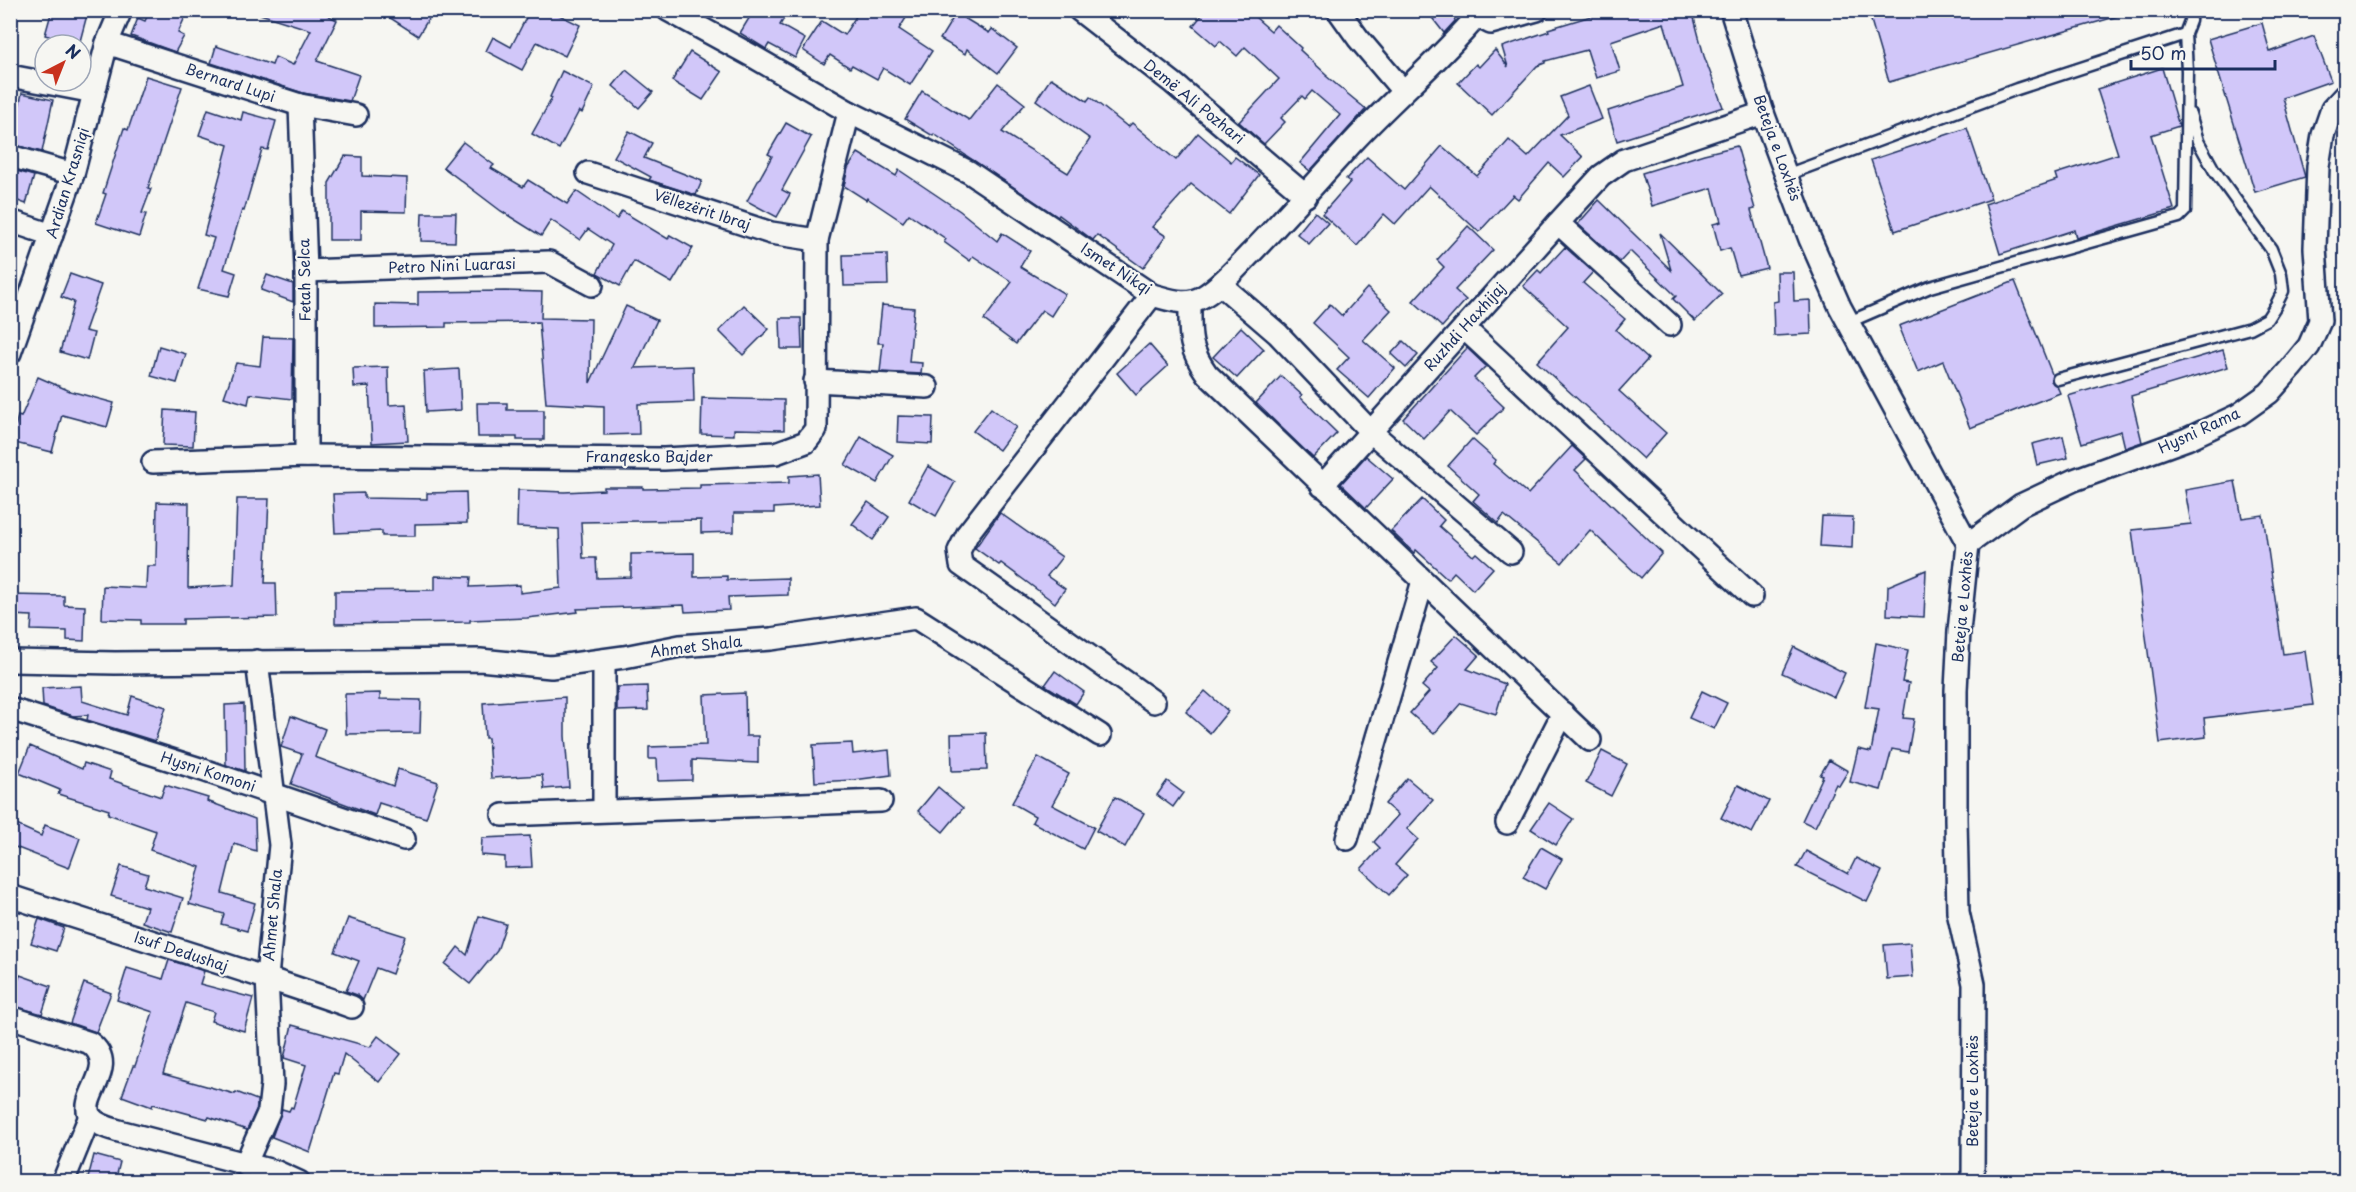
<svg xmlns="http://www.w3.org/2000/svg" width="2356" height="1192" font-family="'Playpen Sans',sans-serif">
	<style>
		.building { fill: #d1c7f9; stroke: #1b2f5e; stroke-width: 1.5 }
		.lines { fill: none; stroke-linecap: round; stroke-linejoin: round }
		.lane-casing { stroke: #1b2f5e; stroke-width: 15 }
		.street-casing { stroke: #1b2f5e; stroke-width: 26 }
		.lane { stroke: #f6f6f2; stroke-width: 10 }
		.street { stroke: #f6f6f2; stroke-width: 21 }
		.labels { text-anchor: middle; stroke-width: 4.5; stroke-linejoin: round; paint-order: stroke }
		.street-label { font-size: 15px; fill: #1b2f5e; stroke: #f6f6f2 }
	</style>
	<rect width="100%" height="100%" fill="#f6f6f2"/>
	<filter id="ink" filterUnits="userSpaceOnUse"><feTurbulence type="fractalNoise" baseFrequency=".0167" numOctaves="2"/><feDisplacementMap in="SourceGraphic" scale="12" xChannelSelector="R" yChannelSelector="G"/><feConvolveMatrix kernelMatrix="1 2 1 2 8 2 1 2 1" color-interpolation-filters="sRGB"/></filter>
	<g filter="url(#ink)">
		<g class="building">
			<path d="M52,10H73L87,15L79,45L45,35Z"/>
			<path d="M150,10H188L178,33L184,36L175,52L131,36L138,18L145,21Z"/>
			<path d="M261,10H318L337,20L317,61L359,75L350,101L303,93L211,63L216,46L272,65L275,57L293,65L311,30L260,14Z"/>
			<path d="M378,10H434L418,36Z"/>
			<path d="M530,10H549L580,25L565,56L537,42L522,70L486,51L493,37L511,47Z"/>
			<path d="M754,10H789L780,25L805,39L795,58L769,44L766,49L740,33Z"/>
			<path d="M860,10H911L899,29L932,51L910,85L883,68L877,79L852,65L850,68L830,55L824,64L803,50L822,21L844,35Z"/>
			<path d="M1206,10H1247L1271,31L1276,25L1301,48L1300,50L1327,75L1326,76L1366,109L1310,171L1300,163L1340,115L1312,91L1305,99L1302,96L1281,118L1285,122L1264,144L1239,122L1279,79L1245,47L1237,56L1220,41L1216,46L1193,26Z"/>
			<path d="M1426,10H1453L1455,21L1444,33Z"/>
			<path d="M1611,10H1694L1693,14L1704,56L1723,107L1617,141L1608,111L1683,87L1664,23L1611,41L1620,71L1596,78L1587,50L1545,61V63L1537,66L1492,115L1458,83L1476,64L1479,67L1495,50L1508,67L1502,47L1549,31L1548,29Z"/>
			<path d="M1868,10H2121L2122,15L1889,82Z"/>
			<path d="M956,13L989,33L992,29L1017,48L998,73L967,49L965,54L940,39Z"/>
			<path d="M2262,23L2270,52L2314,36L2331,81L2283,98L2305,177L2255,192L2208,39Z"/>
			<path d="M690,52L722,72L703,100L672,81Z"/>
			<path d="M2162,68L2179,126L2151,135L2174,209L2076,238L2074,230L2000,254L1985,204L2057,180L2055,174L2118,154L2097,89Z"/>
			<path d="M626,70L653,92L639,108L613,86Z"/>
			<path d="M562,71L594,87L582,113L579,111L559,149L532,134L552,98L550,97Z"/>
			<path d="M146,76L182,87L148,188L151,189L142,213L146,214L139,237L96,223L106,194L103,193L124,128L128,130Z"/>
			<path d="M1051,78L1087,101L1090,97L1128,127L1132,123L1176,160L1198,133L1231,162L1235,157L1259,175L1229,214L1191,184L1152,227L1166,236L1143,268L1097,235L1093,240L1059,215L1058,217L934,134L933,136L905,119L922,91L969,120L998,83L1025,104L1002,132L1068,173L1090,139L1036,100Z"/>
			<path d="M1589,86L1602,119L1560,135L1583,157L1564,177L1549,163L1518,199L1513,195L1479,232L1429,186L1395,224L1384,214L1357,246L1322,214L1350,182L1346,179L1367,157L1404,190L1442,146L1477,176L1509,140L1528,157L1568,115L1560,97Z"/>
			<path d="M22,93L53,100L42,152L10,144V124L15,125Z"/>
			<path d="M208,109L241,120L243,112L276,121L268,150L262,149L244,211L242,210L224,269L236,273L229,296L198,289L214,238L204,235L228,145L199,135Z"/>
			<path d="M786,123L811,137L782,190L790,194L777,217L747,201L772,156L768,154Z"/>
			<path d="M1967,128L1991,199L1895,231L1871,160Z"/>
			<path d="M629,131L652,143L644,158L702,181L696,195L649,180L651,177L614,157Z"/>
			<path d="M463,142L494,165L491,168L523,187L528,180L567,204L576,191L617,219L622,211L668,239L670,235L693,248L672,283L634,261L620,286L597,273L612,245L588,229L580,240L551,220L541,236L501,211L443,167Z"/>
			<path d="M1737,146L1755,209L1751,210L1767,268L1738,275L1730,248L1720,251L1713,224L1721,222L1712,188L1652,206L1642,173L1704,154Z"/>
			<path d="M858,153L896,176L899,170L960,211L997,241L1002,233L1030,251L1020,267L1065,294L1051,316L1042,310L1016,344L984,320L1012,282L973,256L970,261L944,242L946,239L909,214L903,222L867,198L866,200L844,186L848,168Z"/>
			<path d="M345,156L362,157V176L407,178L406,212L361,211V240H329V183Z"/>
			<path d="M10,169L34,176L26,204L10,198Z"/>
			<path d="M1599,200L1671,270L1660,233L1722,294L1695,321L1673,299L1676,296L1630,251L1620,262L1578,224Z"/>
			<path d="M1315,212L1328,223L1309,244L1297,234Z"/>
			<path d="M422,213H456L455,242L421,241Z"/>
			<path d="M1468,226L1493,250L1455,290L1466,300L1442,327L1413,301L1444,267L1437,260Z"/>
			<path d="M1565,247L1593,272L1583,283L1625,319L1616,330L1648,359L1619,391L1666,433L1643,459L1537,362L1568,327L1523,286L1538,270L1541,273Z"/>
			<path d="M887,254L888,285L844,286L843,255Z"/>
			<path d="M1777,272H1793L1794,301L1810,300L1811,334L1774,336L1773,302L1778,301Z"/>
			<path d="M70,274L101,285L85,331L94,333L87,360L60,352L74,302L61,297Z"/>
			<path d="M267,275L293,284V302L261,290Z"/>
			<path d="M2015,281L2052,374L2051,381L2057,386L2060,393L1970,428L1943,361L1918,372L1899,326Z"/>
			<path d="M1367,288L1391,310L1363,340L1395,368L1369,398L1337,370L1349,357L1313,323L1330,304L1342,316Z"/>
			<path d="M505,291L542,292L541,318L591,319L590,383L626,306L657,320L635,368L693,366L694,402L638,404L639,434L604,435V406L546,403L539,322L446,323V327L375,328V304L418,305V292Z"/>
			<path d="M744,305L769,329L743,355L719,331Z"/>
			<path d="M882,305L914,308L909,362L922,363L921,374L880,372L883,343H878Z"/>
			<path d="M780,318H801L802,349H781Z"/>
			<path d="M1241,327L1264,349L1237,378L1213,357Z"/>
			<path d="M263,337L293,338L292,399L250,394L248,404L224,397L236,363L260,366Z"/>
			<path d="M1403,341L1418,355L1406,368L1391,354Z"/>
			<path d="M1149,344L1168,366L1136,395L1117,373Z"/>
			<path d="M159,346L186,354L177,383L151,376Z"/>
			<path d="M1467,348L1486,366L1474,378L1504,407L1476,435L1450,411L1424,439L1403,419Z"/>
			<path d="M2223,350L2228,367L2131,396L2142,442L2125,448L2121,431L2082,443L2068,396Z"/>
			<path d="M388,367L389,405L406,404L408,441L372,443L369,386L354,387L353,368Z"/>
			<path d="M459,369L461,410L426,412L424,371Z"/>
			<path d="M1281,376L1302,395L1300,397L1337,433L1313,458L1256,403Z"/>
			<path d="M38,377L70,391L114,403L107,427L62,415L52,452L11,442L18,416L21,417Z"/>
			<path d="M702,398L784,400V430L734,429V435L701,434Z"/>
			<path d="M477,403H507V410H544V440H517V437H478Z"/>
			<path d="M991,408L1016,427L999,450L973,431Z"/>
			<path d="M165,410L195,412L193,446L163,445Z"/>
			<path d="M898,416L933,417L932,444L897,442Z"/>
			<path d="M2063,436L2068,458L2037,465L2032,444Z"/>
			<path d="M861,437L893,455L877,483L845,465Z"/>
			<path d="M1472,439L1496,460L1493,464L1528,494L1572,446L1586,459L1575,470L1662,553L1641,578L1590,530L1562,563L1504,515L1498,523L1473,501L1479,494L1448,466Z"/>
			<path d="M1366,456L1393,479L1366,508L1341,484Z"/>
			<path d="M928,466L955,482L936,516L909,500Z"/>
			<path d="M818,474L820,505L774,508V513H734V532L701,533V520L581,522L583,558H596L597,578L631,577V554L694,553V577L727,576V580L788,578V595L728,597L729,610L685,612L684,605L577,609L578,612L527,618L470,620V622L335,624V591L435,590V576L471,577L470,587L520,585V593L561,588L559,529L517,527L518,490L564,492L604,490V487H643V489L700,488V485L789,483V476Z"/>
			<path d="M2235,481L2242,518L2263,515L2283,654L2305,651L2313,705L2204,718L2206,737L2160,743L2132,530L2191,524L2185,490Z"/>
			<path d="M466,492L467,523L415,524V536H382V531L335,533L333,494L364,493V498L427,499V493Z"/>
			<path d="M237,499H269L265,583H276L277,617L183,619V624H141V620L102,619L103,586L146,588L147,566H156L157,502L189,503L188,588L234,585Z"/>
			<path d="M1422,499L1444,520L1439,526L1473,556L1476,553L1493,568L1473,590L1454,572L1448,579L1416,550L1414,553L1391,531Z"/>
			<path d="M868,502L889,517L873,540L852,524Z"/>
			<path d="M1000,513L1062,557L1047,576L1065,589L1055,603L1001,563L999,565L975,548Z"/>
			<path d="M1822,516L1853,517L1852,548L1820,546Z"/>
			<path d="M1926,570L1924,617L1887,615L1888,586Z"/>
			<path d="M10,595L64,596V605L85,606L84,641L67,640V631L31,630L32,616L10,615Z"/>
			<path d="M1456,635L1479,655L1467,669L1505,684L1496,714L1461,703L1434,734L1410,713L1429,692L1422,686L1438,668L1431,662Z"/>
			<path d="M1876,643L1908,650L1902,682L1909,683L1903,718L1914,719L1908,752L1892,749L1881,790L1850,782L1858,749L1871,752L1879,709L1865,707Z"/>
			<path d="M1794,647L1845,673L1834,697L1782,673Z"/>
			<path d="M1055,671L1084,692L1076,704L1045,685Z"/>
			<path d="M81,686L82,701L127,715L132,696L166,707L155,741L87,720L88,715L73,716L43,706L42,688Z"/>
			<path d="M647,686L648,710L617,711V687Z"/>
			<path d="M1205,691L1228,711L1210,733L1186,712Z"/>
			<path d="M1702,691L1727,703L1714,729L1689,718Z"/>
			<path d="M380,693V699L421,700L420,733L346,734L345,694Z"/>
			<path d="M745,693L746,736H758V763L692,760V780L658,781L657,759H649V747L706,745L704,695Z"/>
			<path d="M565,697V736L569,787L544,789L542,775L491,778L488,738H485L483,703Z"/>
			<path d="M244,704L245,771L226,765L225,705Z"/>
			<path d="M291,716L325,729L315,757L393,786L398,769L438,782L426,818L379,803L375,815L291,784L302,754L281,747Z"/>
			<path d="M986,733L987,770L952,771L951,734Z"/>
			<path d="M852,743L853,754L889,750L891,775L854,780L815,782L813,745Z"/>
			<path d="M30,746L82,769L84,763L111,772L109,779L161,797L165,785L208,798L207,801L255,819L256,851L234,844L222,893L255,903L247,931L221,924L224,914L189,904L200,867L150,850L156,831L108,814L109,810L58,794L60,790L19,773Z"/>
			<path d="M1602,751L1627,764L1611,796L1586,783Z"/>
			<path d="M1038,757L1069,774L1052,805L1094,827L1083,849L1032,822L1035,816L1012,803Z"/>
			<path d="M1829,760L1848,771L1839,786L1836,784L1815,827L1802,821L1823,776L1820,775Z"/>
			<path d="M1407,778L1433,800L1407,829L1418,839L1395,865L1407,875L1389,895L1361,869L1380,848L1374,842L1398,815L1385,804Z"/>
			<path d="M1167,781L1183,793L1173,807L1157,795Z"/>
			<path d="M1738,785L1769,801L1752,833L1721,818Z"/>
			<path d="M938,787L963,808L943,832L918,811Z"/>
			<path d="M1115,797L1144,813L1125,847L1096,831Z"/>
			<path d="M1549,803L1573,819L1556,845L1531,829Z"/>
			<path d="M10,822L41,836L45,825L80,838L69,868L10,845Z"/>
			<path d="M530,836L532,867L505,868V857L481,855L482,838Z"/>
			<path d="M1541,847L1562,859L1545,889L1523,877Z"/>
			<path d="M1806,851L1848,874L1856,858L1882,871L1867,902L1797,867Z"/>
			<path d="M121,866L148,874L144,886L183,898L172,932L142,922L147,907L111,896Z"/>
			<path d="M479,916L506,924L497,951L470,984L445,964L458,947L467,955Z"/>
			<path d="M348,918L405,936L392,974L376,968L363,1000L357,995L346,991L359,961L335,952Z"/>
			<path d="M39,919L64,928L56,951L31,943Z"/>
			<path d="M1910,943L1913,977L1887,979L1884,945Z"/>
			<path d="M169,960L204,971L200,984L253,998L244,1031L211,1021L214,1012L186,1003L163,1074L235,1094L236,1092L257,1100V1108L247,1130L209,1117L208,1119L153,1104L152,1107L122,1096L133,1066H135L153,1012L117,1000L127,968L163,979Z"/>
			<path d="M20,975L51,986L42,1014L10,1005Z"/>
			<path d="M84,983L111,993L96,1032L70,1023Z"/>
			<path d="M292,1025L370,1047L378,1036L401,1054L379,1082L344,1054L338,1074L334,1073L310,1152L272,1137L282,1109L289,1111L291,1107L293,1108L306,1065L284,1058Z"/>
			<path d="M94,1155L120,1162L115,1182H87Z"/>
		</g>
		<g class="lines">
			<defs>
				<g id="lane">
					<path d="M1786,175L2017,89L2185,34L2190,21L2191,10"/>
					<path d="M1849,322L1930,287L2179,217L2185,211L2187,71L2185,34"/>
					<path d="M2058,379L2250,328L2267,319L2276,305L2283,291L2281,274L2271,249L2214,170L2198,141L2190,114"/>
				</g>
				<g id="street">
					<path d="M668,10L754,57L849,112L969,172L1152,295C1171,300 1186,307 1204,296C1222,285 1237,267 1251,253C1286,217 1319,179 1353,142C1393,99 1439,61 1477,16"/>
					<path d="M1079,10L1173,83L1306,196"/>
					<path d="M1338,10L1358,38L1403,91"/>
					<path d="M1473,10L1477,16L1491,23L1537,10"/>
					<path d="M1731,10L1763,113L1786,175L1810,239L1840,307L1968,544L1959,631L1956,690V819L1958,912L1974,984L1973,1182"/>
					<path d="M107,43L300,105L356,115"/>
					<path d="M10,76L94,92"/>
					<path d="M300,105L306,271V456"/>
					<path d="M10,156L73,174"/>
					<path d="M588,173L771,233L817,240"/>
					<path d="M10,221L52,235"/>
					<path d="M306,271L549,262L592,285"/>
					<path d="M1220,284L1278,334L1371,432L1511,552"/>
					<path d="M1152,295L968,533L959,551L961,565L1154,702"/>
					<path d="M1190,303C1190,335 1188,347 1207,374L1590,740"/>
					<path d="M1670,325L1558,223L1601,176L1624,160L1763,113"/>
					<path d="M1464,328L1752,596"/>
					<path d="M10,353L73,174L107,43L121,10"/>
					<path d="M815,381L927,387"/>
					<path d="M153,462L306,456L664,459L776,453L806,442L816,429L817,240L849,112"/>
					<path d="M1322,486L1558,223"/>
					<path d="M1968,544L2021,505L2074,480L2187,439L2238,415L2269,393L2291,368L2309,346L2320,321L2315,248L2318,166L2323,135L2332,109L2346,94"/>
					<path d="M604,660V810"/>
					<path d="M10,661L115,663L480,660L551,667L624,657L680,646L771,639L916,618L1100,735"/>
					<path d="M10,709L203,770L404,839"/>
					<path d="M503,815L881,801"/>
					<path d="M1507,823L1563,713"/>
					<path d="M1347,839L1423,581"/>
					<path d="M10,896C124,934 239,967 352,1007"/>
					<path d="M10,1017L90,1043C121,1067 78,1096 90,1116C96,1125 109,1128 119,1131L277,1172L299,1182"/>
					<path d="M245,1165L269,1111L272,1084L267,977L280,845L257,661"/>
					<path d="M63,1182L90,1116"/>
				</g>
			</defs>
			<use href="#lane" class="lane-casing"/>
			<use href="#street" class="street-casing"/>
			<use href="#lane" class="lane"/>
			<use href="#street" class="street"/>
		</g>
	</g>
	<g class="labels">
		<g class="street-label">
			<text transform="translate(230 83) rotate(18)" y="5">Bernard Lupi</text>
			<text transform="translate(1194 102) rotate(39)" y="5">Demë Ali Pozhari</text>
			<text transform="translate(1777 148) rotate(70)" y="5">Beteja e Loxhës</text>
			<text transform="translate(68 183) rotate(-73)" y="5">Ardian Krasniqi</text>
			<text transform="translate(702 210) rotate(18)" y="5">Vëllezërit Ibraj</text>
			<text transform="translate(452 266) rotate(-2)" y="5">Petro Nini Luarasi</text>
			<text transform="translate(1116 269) rotate(33)" y="5">Ismet Nikqi</text>
			<text transform="translate(305 280) rotate(-91)" y="5">Fetah Selca</text>
			<text transform="translate(1465 327) rotate(-48)" y="5">Ruzhdi Haxhijaj</text>
			<text transform="translate(2199 431) rotate(-25)" y="5">Hysni Rama</text>
			<text x="649" y="462">Franqesko Bajder</text>
			<text transform="translate(1963 607) rotate(-85)" y="5">Beteja e Loxhës</text>
			<text transform="translate(696 647) rotate(-7)" y="5">Ahmet Shala</text>
			<text transform="translate(208 772) rotate(18)" y="5">Hysni Komoni</text>
			<text transform="translate(273 915) rotate(-85)" y="5">Ahmet Shala</text>
			<text transform="translate(181 952) rotate(18)" y="5">Isuf Dedushaj</text>
			<text transform="translate(1973 1091) rotate(-90)" y="5">Beteja e Loxhës</text>
		</g>
	</g>
	<rect width="2356" height="1192" fill="none" stroke="#f6f6f2" stroke-width="36"/>
	<rect x="18" y="18" width="2320" height="1156" fill="none" stroke="#1b2f5e" stroke-width="2" filter="url(#ink)"/>
	<g transform="translate(63 63) rotate(42)"><circle r="28" fill="#f6f6f2" stroke="#9ea6b7" stroke-width="1.5"/>
	<path d="M0-4.5L10 22L0 15L-10 22Z" fill="#c8321e"/>
	<text y="-9" font-size="16" font-weight="bold" text-anchor="middle" fill="#1b2f5e">N</text>
	</g>
	<path d="M2131 60v9h144v-9" fill="none" stroke="#1b2f5e" stroke-width="3"/>
	<text x="2140" y="60" font-size="18" fill="#1b2f5e" stroke="#f6f6f2" stroke-width="4.5" paint-order="stroke">50 m</text>
</svg>
